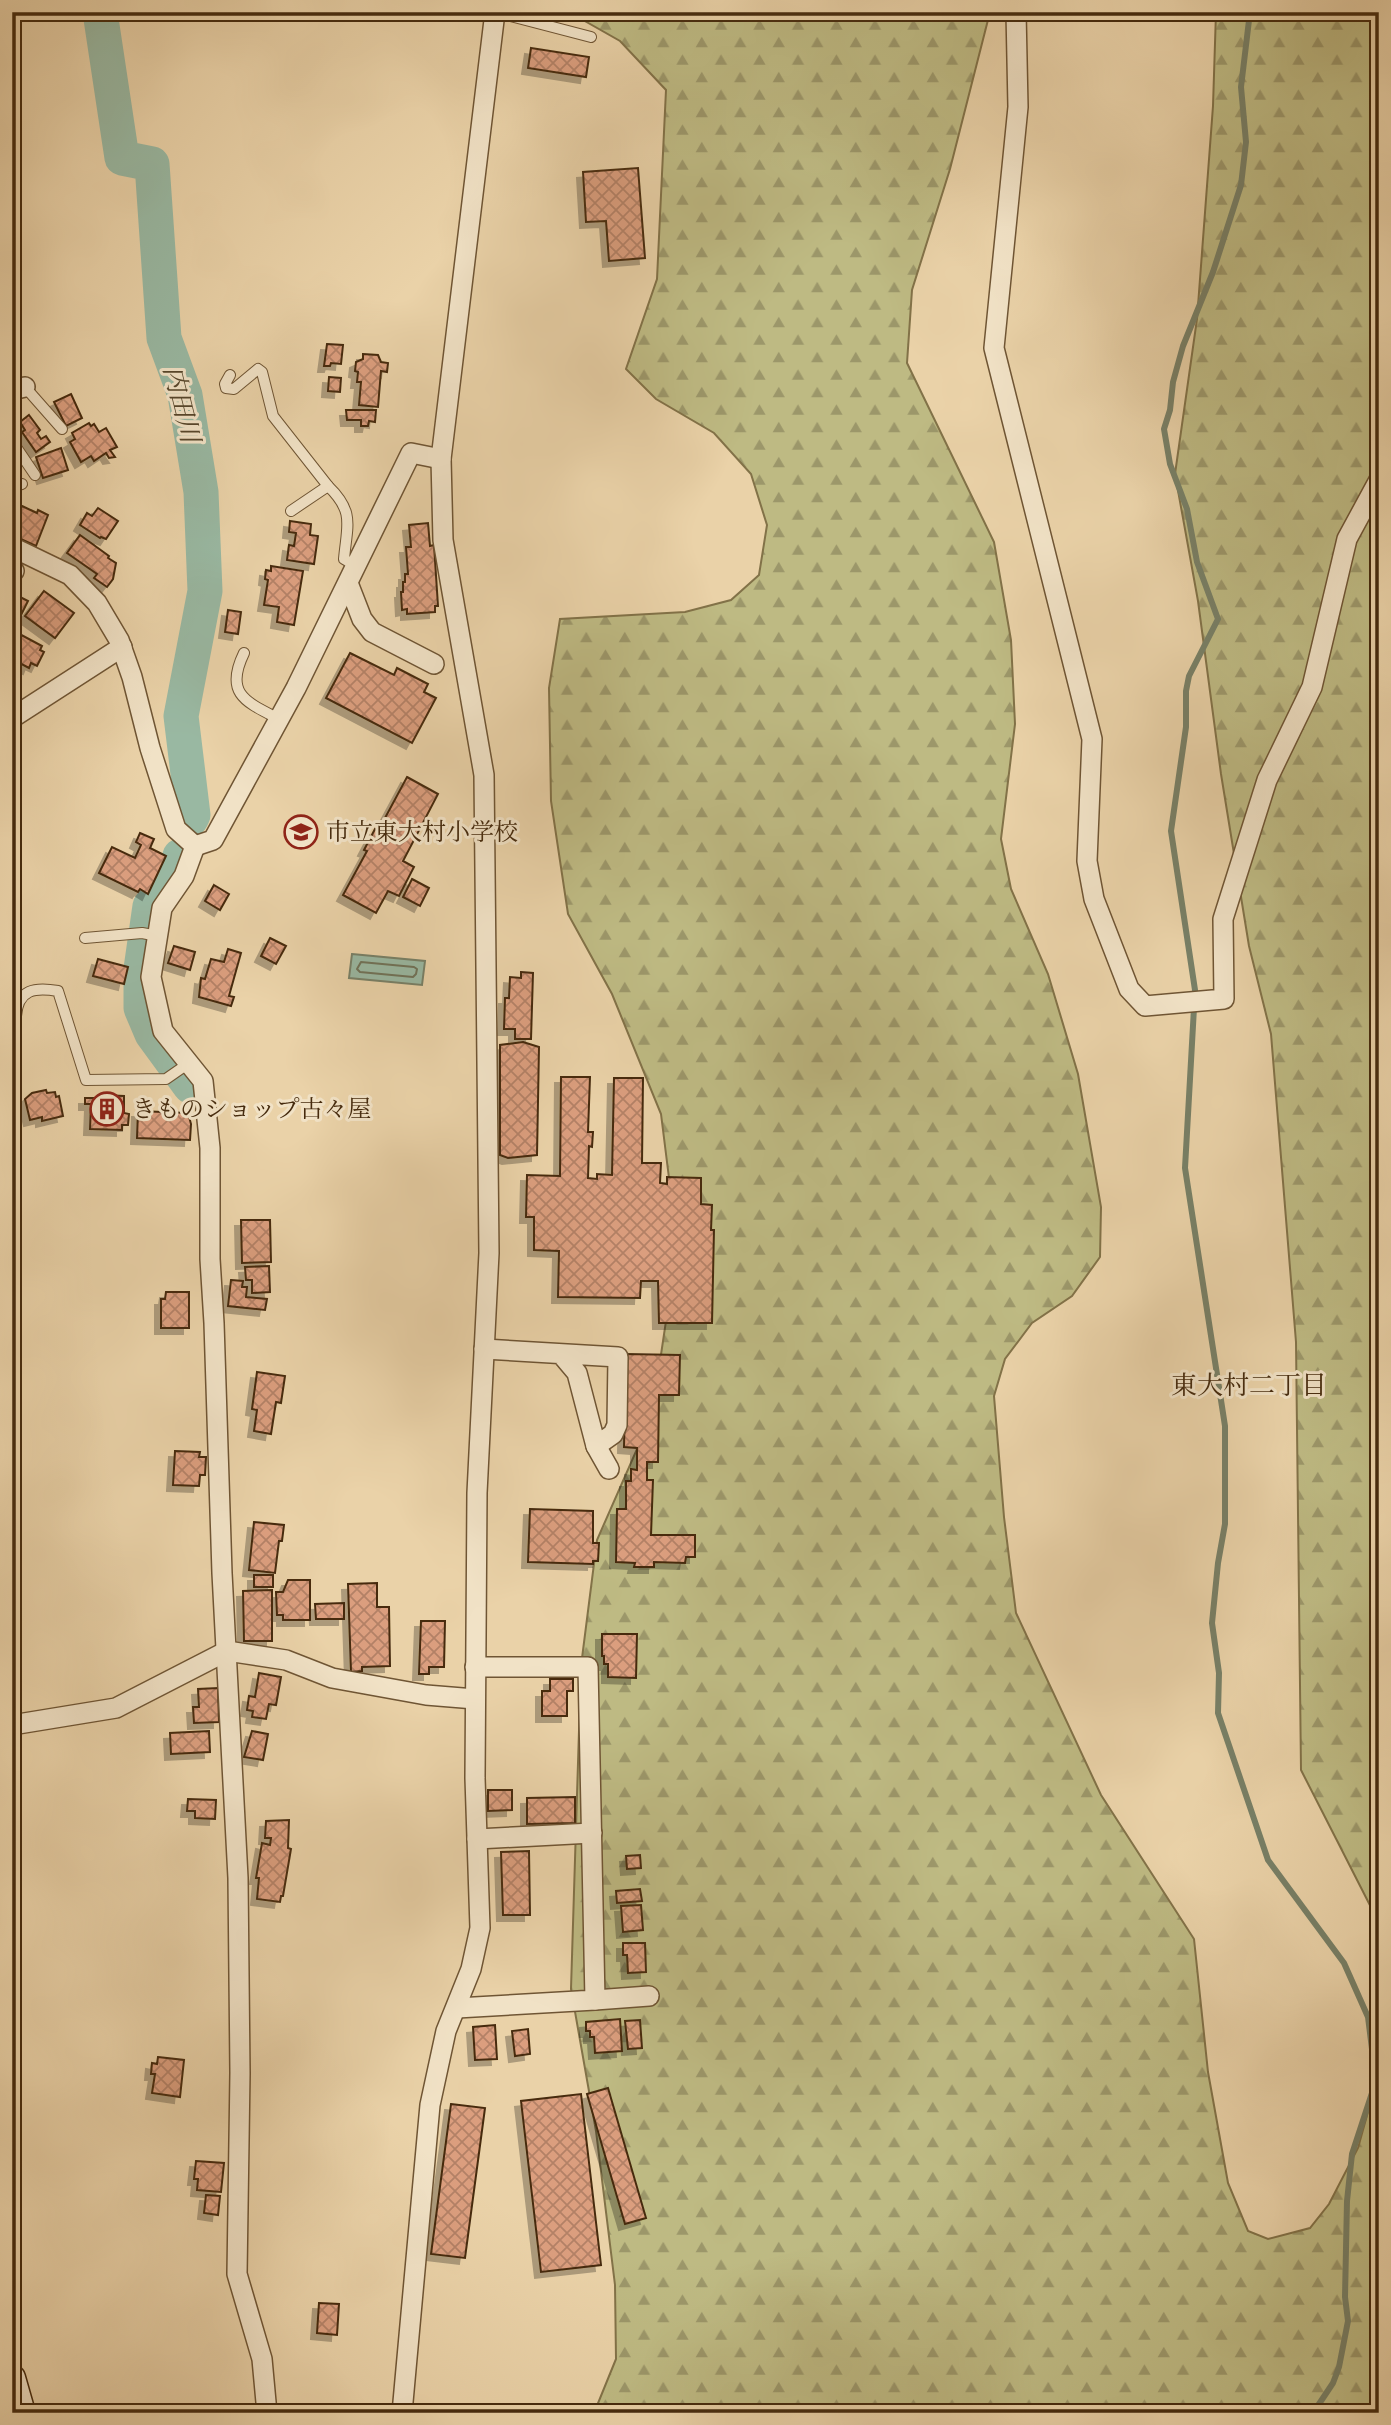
<svg xmlns="http://www.w3.org/2000/svg" width="1391" height="2425" font-family="Alegreya,'Noto Serif JP',serif">
	<style>
		.forest { fill: url(#forest-firs); stroke: #827248; stroke-width: 2 }
		.water { fill: #99b8a2; stroke: #788067; stroke-width: 2 }
		.lines { fill: none; stroke-linecap: round; stroke-linejoin: round }
		.shore { stroke: #707258; stroke-width: 2 }
		.stream { stroke: #788067; stroke-width: 6 }
		.river { stroke: #99b8a2; stroke-width: 35 }
		.building { fill: url(#building-cross-hatch); stroke: #462b0e; stroke-width: 2; filter: url(#shadow) }
		.lane-casing { stroke: #6f5534; stroke-width: 12 }
		.street-casing { stroke: #6f5534; stroke-width: 22 }
		.secondary-casing { stroke: #462b0e; stroke-width: 29 }
		.lane { stroke: #f1e2c6; stroke-width: 10 }
		.street { stroke: #f1e2c6; stroke-width: 19 }
		.secondary { stroke: #f1e2c6; stroke-width: 26 }
		.labels { text-anchor: middle; stroke-width: 6; stroke-linejoin: round; paint-order: stroke }
		.poi-label { font-size: 24px; fill: #462b0e; stroke: #f1e2c6; text-anchor: start }
		.water-label { font-size: 26px; font-style: italic; fill: #57472c; stroke: #f1e2c6 }
		.neighbourhood-label { font-size: 26px; fill: #462b0e; stroke: #f1e2c6 }
	</style>
	<defs>
		<pattern id="forest-firs" width="22" height="20" patternUnits="userSpaceOnUse" patternTransform="scale(1.75)"><rect width="22" height="20" fill="#beba83"/><path d="M5 1l3.5 6h-7zM16 11l3.5 6h-7z" fill="#9c976a"/></pattern>
		<pattern id="building-cross-hatch" width="8" height="8" patternUnits="userSpaceOnUse" patternTransform="scale(1.75)"><rect width="8" height="8" fill="#db9e7e"/><path d="M0 0l8 8M0 8l8-8" fill="none" stroke="#b38166"/></pattern>
		<filter id="shadow"><feDropShadow dx="-6" dy="6" stdDeviation="0" flood-color="#0004"/></filter>
	</defs>
	<rect width="100%" height="100%" fill="#ead2a8"/>
	<filter id="stains"><feTurbulence type="fractalNoise" baseFrequency=".00286" numOctaves="4"/><feColorMatrix values="0 0 0 0 .2 0 0 0 0 .09 0 0 0 0 .02 0 0 0 .5 -.17"/></filter>
	<radialGradient id="worn" r=".72"><stop offset=".6" stop-color="#630" stop-opacity="0"/><stop offset="1" stop-color="#630" stop-opacity=".3"/></radialGradient>
	<g class="forest">
		<path d="M569,12H990L950,169L912,290L907,363L994,542L1011,640L1015,724L1001,839L1011,889L1048,974L1078,1074L1101,1207L1100,1257L1072,1296L1032,1323L1005,1359L994,1396L1004,1517L1016,1613L1101,1795L1194,1939L1208,2072L1228,2183L1248,2231L1268,2239L1310,2228L1329,2204L1358,2148L1379,2072V2413H594L616,2359L615,2285L596,2131L571,1989L581,1666L597,1540L652,1415L669,1301L670,1186L661,1114L612,994L568,914L551,801L549,688L560,619L685,612L731,600L759,575L767,525L751,474L714,433L656,399L626,369L657,279L666,90L620,41Z"/>
		<path d="M1216,12H1379V1923L1301,1770L1296,1342L1271,1034L1249,946L1221,774L1198,601L1175,474L1197,319L1213,106Z"/>
	</g>
	<path class="water" d="M352,954L425,961L422,985L349,978Z"/>
	<g class="lines">
		<path class="shore" d="M361,962L414,967L417,969L416,974L413,977L360,972L357,969Z"/>
		<path class="stream" d="M1250,12L1241,87L1246,142L1241,185L1213,272L1183,346L1173,382L1170,410L1164,429L1170,464L1187,509L1197,562L1218,619L1189,676L1186,691V727L1171,831L1195,990L1185,1168L1225,1426V1524L1218,1563L1212,1623L1219,1673L1218,1713L1268,1860L1344,1963L1368,2017L1373,2057V2090L1352,2154L1347,2201L1345,2297L1348,2321L1339,2367L1333,2383L1313,2413"/>
		<g class="river">
			<path d="M100,12L122,158L152,164L164,338L185,395L201,492L205,591L181,716L193,815L191,819"/>
			<path d="M180,856L173,878L150,906L141,969V1008L152,1034L190,1086"/>
		</g>
	</g>
	<g class="building">
		<path d="M531,48L589,57L586,77L528,68Z"/>
		<path d="M638,168L645,258L609,261L606,221L586,222L583,172Z"/>
		<path d="M327,344L343,345L341,364L331,363L330,366H324Z"/>
		<path d="M363,354L378,355L381,362L388,363L387,372L381,371L378,407L359,405L361,382H357L358,372L355,371L356,362L363,359Z"/>
		<path d="M329,377L341,378L340,392L328,391Z"/>
		<path d="M71,394L82,418L66,426L54,402Z"/>
		<path d="M346,410H376L375,422L369,421L368,426H361V420H347Z"/>
		<path d="M29,415L40,430L37,433L41,439L46,436L50,442L36,452L22,432L25,430L20,422Z"/>
		<path d="M89,423L91,426L94,424L99,432L106,428L117,447L110,450L115,457L109,458L106,453L94,461L91,456L81,462L70,442L75,439L72,433Z"/>
		<path d="M61,448L68,470L43,478L36,457Z"/>
		<path d="M22,506L37,513L38,510L48,515L36,546L12,535V527Z"/>
		<path d="M98,508L118,521L106,539L101,537L100,538L80,525L87,513L92,516Z"/>
		<path d="M290,521L311,524L310,535L318,536L314,564L287,560L289,545L294,546L296,533L289,532Z"/>
		<path d="M428,523L430,546L434,545L438,606H435V612L407,614V609L402,610L401,592H403V582H405V574H408L406,547H411L409,525Z"/>
		<path d="M80,535L109,556L108,558L116,563L113,579L107,587L94,578L97,574L67,553Z"/>
		<path d="M271,566L303,571L294,625L277,622L279,607L264,605L268,580L265,579L266,570L271,571Z"/>
		<path d="M44,591L74,613L55,638L25,616Z"/>
		<path d="M12,593L28,601L21,615L12,610Z"/>
		<path d="M228,610L241,612L238,634L225,632Z"/>
		<path d="M12,630L42,646L40,650L44,652L37,666L31,663L29,668L12,659Z"/>
		<path d="M350,653L394,675L397,668L428,684L424,692L436,698L412,743L326,698Z"/>
		<path d="M407,777L438,794L403,861L414,867L399,896L388,891L376,913L343,895L367,851L364,850L375,829L378,831Z"/>
		<path d="M140,833L154,839L150,848L166,856L148,894L140,889L138,892L99,873L112,847L135,858L141,845L136,842Z"/>
		<path d="M412,879L429,888L420,906L403,897Z"/>
		<path d="M214,885L229,894L220,910L205,901Z"/>
		<path d="M270,938L286,946L276,964L261,956Z"/>
		<path d="M174,946L195,952L190,970L168,963Z"/>
		<path d="M228,949L241,953L229,996L234,997L231,1006L199,997L201,978L205,979L211,959L224,962Z"/>
		<path d="M98,959L128,967L124,984L93,976Z"/>
		<path d="M521,972L533,973L531,1039H515V1029H504L505,998H509L510,977L521,978Z"/>
		<path d="M523,1042L539,1047L537,1155L508,1158L500,1155V1045Z"/>
		<path d="M561,1077H590L588,1132H593L592,1147L589,1146L588,1178L597,1179V1174L612,1175L614,1078H643L642,1163H661L660,1183L667,1184V1177L701,1178V1204L712,1205L711,1230H714L712,1323H659L658,1281H641L640,1298L558,1297L559,1251L534,1250V1217H526L527,1175L560,1176Z"/>
		<path d="M46,1090L47,1093L55,1092L56,1097L59,1096L63,1116L42,1121V1117L30,1120L25,1099L32,1093Z"/>
		<path d="M101,1095L124,1096V1113L129,1114L128,1125H122V1130L90,1129L91,1104H85V1098H101Z"/>
		<path d="M138,1111L188,1113L191,1124L190,1140L137,1138Z"/>
		<path d="M241,1220H270L271,1262L242,1263Z"/>
		<path d="M269,1266L270,1292L252,1293V1280H246L245,1267Z"/>
		<path d="M231,1280L243,1281L242,1287H247L246,1297L267,1299L265,1310L228,1306Z"/>
		<path d="M166,1292H189V1328H161V1299H165Z"/>
		<path d="M626,1354L680,1355L679,1395H659L658,1462H647V1480H653L651,1535H695V1557H686L685,1563L654,1562V1567H634L635,1563L616,1562L617,1509H626V1481H631V1469L637,1470V1448L624,1447Z"/>
		<path d="M257,1372L285,1376L281,1403L276,1402L271,1434L254,1431L257,1410L252,1409Z"/>
		<path d="M175,1451L200,1452L199,1457H206L205,1475H200L199,1486L173,1485Z"/>
		<path d="M530,1509L593,1511V1543H599L598,1561H593V1564L528,1562Z"/>
		<path d="M254,1522L284,1525L282,1541H279L275,1573L249,1570Z"/>
		<rect x="254" y="1575" width="19" height="12"/>
		<path d="M288,1580H310V1620H283V1615H277L276,1592H283Z"/>
		<path d="M377,1583V1607H389L390,1666L362,1667V1671L351,1672L348,1584Z"/>
		<path d="M272,1590V1641H244L243,1591Z"/>
		<path d="M344,1603V1619H316L315,1604Z"/>
		<path d="M421,1621H445L444,1667H429V1674H419Z"/>
		<path d="M602,1634H637L636,1678L608,1677V1664H604V1656H602Z"/>
		<path d="M259,1673L281,1677L276,1705L269,1704L266,1719L252,1717L253,1711L247,1710L249,1696L255,1697Z"/>
		<path d="M550,1679H573V1691H567V1716H542V1691H550Z"/>
		<path d="M218,1688L219,1722L194,1723L193,1707H199L198,1689Z"/>
		<path d="M209,1731L210,1752L171,1754L170,1733Z"/>
		<path d="M252,1731L268,1734L263,1760L244,1757Z"/>
		<path d="M488,1790H512V1810L488,1811Z"/>
		<path d="M575,1797V1823L527,1824V1798Z"/>
		<path d="M188,1799L216,1800L215,1819L195,1818V1811H187Z"/>
		<path d="M289,1820L288,1848L291,1849L283,1896H281L280,1902L257,1899L259,1878H256L262,1843L270,1845L271,1838H265L266,1821Z"/>
		<path d="M529,1851L530,1915H503L501,1852Z"/>
		<path d="M640,1855L641,1868L627,1869L626,1856Z"/>
		<path d="M640,1889L642,1901L617,1903L616,1891Z"/>
		<path d="M641,1905L643,1930L623,1932L621,1906Z"/>
		<path d="M623,1943H645L646,1972L628,1973L627,1955H623Z"/>
		<path d="M620,2019L622,2051L595,2053L594,2037H590V2031H586V2022Z"/>
		<path d="M640,2020L642,2048L628,2049L625,2021Z"/>
		<path d="M495,2025L497,2059L475,2060L473,2027Z"/>
		<path d="M528,2029L530,2054L515,2056L512,2031Z"/>
		<path d="M158,2057L184,2060L180,2097L152,2093L155,2074H151L152,2063L157,2064Z"/>
		<path d="M608,2088L646,2218L625,2224L587,2094Z"/>
		<path d="M581,2094L601,2265L541,2272L521,2101Z"/>
		<path d="M451,2104L485,2108L465,2258L431,2254Z"/>
		<path d="M196,2161L224,2163L221,2192L197,2190L198,2179H194Z"/>
		<path d="M206,2195L220,2196L218,2215L204,2213Z"/>
		<path d="M319,2303L339,2304L337,2335L317,2333Z"/>
	</g>
	<g class="lines">
		<defs>
			<g id="lane">
				<path d="M495,12L591,37"/>
				<path d="M230,375L225,384L226,388L234,389L258,369L262,372L273,416L328,486"/>
				<path d="M25,387L62,429"/>
				<path d="M12,441L35,475"/>
				<path d="M12,487L22,484"/>
				<path d="M291,511L328,486C355,512 347,525 344,559L356,566"/>
				<path d="M244,653C224,694 246,702 279,719"/>
				<path d="M85,938L142,933L158,936"/>
				<path d="M16,1016C18,989 35,987 58,991L86,1080L166,1079L189,1063"/>
			</g>
			<g id="street">
				<path d="M1016,12L1018,107L994,348L1092,739L1087,861L1094,899L1129,989L1145,1006L1224,999L1223,919L1267,780L1312,687L1347,539L1379,480"/>
				<path d="M12,390L25,387"/>
				<path d="M12,547L70,575L97,603L119,640L132,677L150,748L176,829L195,846"/>
				<path d="M12,570L14,571"/>
				<path d="M348,583L362,619L372,632L434,664"/>
				<path d="M12,718L122,647"/>
				<path d="M195,846L184,876L162,908L151,977L163,1031L203,1081L210,1148V1259L214,1323L222,1573L238,1878L240,2073L237,2274L262,2359L267,2413"/>
				<path d="M195,846L213,840L296,688L411,453L441,459"/>
				<path d="M484,1349L618,1357L617,1425L613,1434L596,1446L577,1373L561,1354"/>
				<path d="M596,1446L609,1469"/>
				<path d="M12,1725L116,1708L227,1651L286,1660L332,1678L426,1695L475,1699"/>
				<path d="M477,1839L592,1833"/>
				<path d="M595,2000L649,1996"/>
				<path d="M457,2008L595,2000L588,1667H475"/>
				<path d="M402,2413L430,2105L446,2031L471,1969L480,1928L475,1778L477,1493L489,1253L484,775L443,540L441,459L495,12"/>
			</g>
			<path id="secondary" d="M12,2378L22,2413"/>
		</defs>
		<use href="#lane" class="lane-casing"/>
		<use href="#street" class="street-casing"/>
		<use href="#secondary" class="secondary-casing"/>
		<use href="#lane" class="lane"/>
		<use href="#street" class="street"/>
		<use href="#secondary" class="secondary"/>
	</g>
	<defs>
		<symbol id="school-ring" viewBox="-11 -11 22 22"><circle r="9.5" fill="#f1e2c6" stroke="#8f2418" stroke-width="1.5"/><path d="M0-5L7-2L0 1L-7-2ZM-4 1L0 2.5L4 1V4Q0 6-4 4Z" fill="#8f2418"/></symbol>
		<symbol id="building-ring" viewBox="-11 -11 22 22"><circle r="9.5" fill="#f1e2c6" stroke="#8f2418" stroke-width="1.5"/><path d="M-4-6H4V6H1V3H-1V6H-4ZM-2.5-4.3h1.7v1.8h-1.7ZM.8-4.3h1.7v1.8H.8ZM-2.5-1h1.7V.8h-1.7ZM.8-1h1.7V.8H.8Z" fill="#8f2418"/></symbol>
	</defs>
	<g fill-rule="evenodd">
		<use href="#school-ring" x="282" y="813" width="38" height="38"/>
		<use href="#building-ring" x="88" y="1090" width="38" height="38"/>
	</g>
	<g class="labels">
		<g class="poi-label">
			<text x="326" y="840">市立東大村小学校</text>
			<text x="132" y="1117">きものショップ古々屋</text>
		</g>
		<g class="water-label">
			<text transform="translate(182 404) rotate(76)" y="9">内田川</text>
		</g>
		<g class="neighbourhood-label">
			<text x="1249" y="1394">東大村二丁目</text>
		</g>
	</g>
	<rect width="1391" height="2425" fill="none" stroke="#ead2a8" stroke-width="42"/>
	<rect x="14" y="14" width="1363" height="2397" fill="none" stroke="#462b0e" stroke-width="3.5"/>
	<rect x="21" y="21" width="1349" height="2383" fill="none" stroke="#462b0e" stroke-width="2"/>
	<rect width="100%" height="100%" filter="url(#stains)"/>
	<rect width="100%" height="100%" fill="url(#worn)"/>
</svg>
